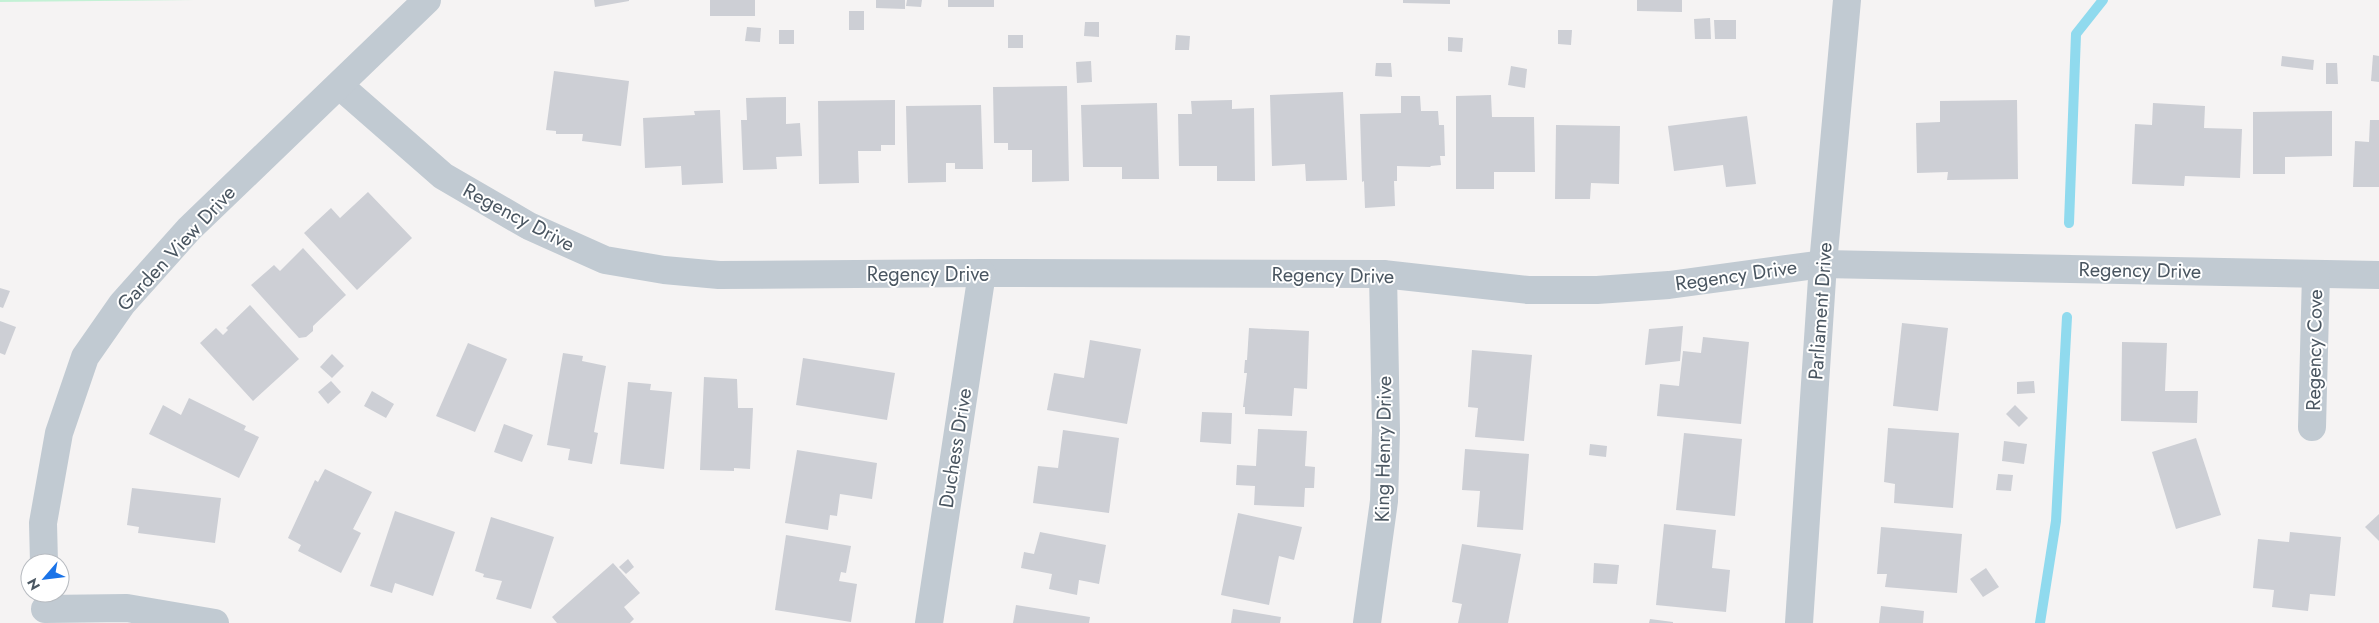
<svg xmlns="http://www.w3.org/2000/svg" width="2379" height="623" font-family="Jost,sans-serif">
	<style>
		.green { fill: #c3f1d5 }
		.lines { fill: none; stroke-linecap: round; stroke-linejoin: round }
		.stream { stroke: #90daee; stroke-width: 10 }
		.building { fill: #cdcfd5 }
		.street { stroke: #c1cad2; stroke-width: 28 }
		.labels { text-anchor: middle; stroke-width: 4; stroke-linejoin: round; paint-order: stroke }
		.street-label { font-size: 20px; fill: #4a5661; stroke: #fff }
	</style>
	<rect width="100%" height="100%" fill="#f5f3f3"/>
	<path class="green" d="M0,0H195L0,2Z"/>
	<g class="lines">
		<g class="stream">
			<path d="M2069,223L2076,34L2103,0"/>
			<path d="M2040,623L2056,521L2067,317"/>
		</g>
	</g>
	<g class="building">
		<path d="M594,0H629V1L595,7Z"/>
		<rect x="710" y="0" width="45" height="16"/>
		<path d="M876,0H905V9L876,8Z"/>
		<path d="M907,0H922L921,7L906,6Z"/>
		<rect x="948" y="0" width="46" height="7"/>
		<path d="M1403,0H1450V4L1403,3Z"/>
		<path d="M1637,0H1682V12L1637,11Z"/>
		<rect x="849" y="11" width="15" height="19"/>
		<path d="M1710,18L1711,39H1695L1694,19Z"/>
		<path d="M1714,20H1736V39H1715Z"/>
		<path d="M1085,22H1099V37L1084,36Z"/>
		<path d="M747,27L761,28L760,42L745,41Z"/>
		<rect x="779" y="30" width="15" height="14"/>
		<path d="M1558,30H1572L1571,45L1558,44Z"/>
		<rect x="1008" y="35" width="15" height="13"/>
		<path d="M1176,35L1190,36L1189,50H1175Z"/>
		<path d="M1448,37L1463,38L1462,52L1448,51Z"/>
		<path d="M2373,55L2379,56V82L2371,81Z"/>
		<path d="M2282,56L2314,60L2313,70L2281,66Z"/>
		<path d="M1091,61L1092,82L1077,83L1076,62Z"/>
		<path d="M1376,63H1391L1392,77L1375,76Z"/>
		<path d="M2326,63H2337L2338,84H2326Z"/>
		<path d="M1511,66L1527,69L1525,88L1508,85Z"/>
		<path d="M554,71L629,81L621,146L582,141L583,134H556V131L546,130Z"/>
		<path d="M1067,86L1069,181L1032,182V150H1008V143H994L993,87Z"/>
		<path d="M1343,92L1347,180L1306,181L1305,164L1272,166L1270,95Z"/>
		<path d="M1491,95L1492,117H1534L1535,172H1494V189H1456V96Z"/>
		<path d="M1401,96H1420L1421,111H1438L1439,125H1444L1445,156H1440L1441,165L1431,166L1430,167L1397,166V181H1394L1395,206L1365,208L1364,181L1362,182L1360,114L1401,113Z"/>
		<path d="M786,97V124L800,123L802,156L776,157L777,169L743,170L741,120H747L746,98Z"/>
		<path d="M895,100V145H881V151H858L859,183L819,184L818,101Z"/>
		<path d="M1232,100V109L1254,108L1255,181H1217V166H1179L1178,114H1192L1191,101Z"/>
		<path d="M2017,100L2018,179L1947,180L1948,172L1917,173L1916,123L1940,122V101Z"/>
		<path d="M1157,103L1159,179H1122V167H1083L1081,105Z"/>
		<path d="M2153,103L2205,106L2204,128L2242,129L2240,178L2185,176L2184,186L2132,184L2135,124L2152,125Z"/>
		<path d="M981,105L983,169H955V163H946V182L908,183L906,106Z"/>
		<path d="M720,110L723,183L682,185L681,166L645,168L643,118L695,115L694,111Z"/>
		<path d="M2332,111V156L2285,157V174H2253V112Z"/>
		<path d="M1747,116L1756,184L1726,187L1723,165L1674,171L1668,126Z"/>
		<path d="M2370,120H2379V187H2353L2355,141L2369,142Z"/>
		<path d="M1556,125L1620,126L1619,184L1591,183L1590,199H1555Z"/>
		<path d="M368,192L412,238L357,290L304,233L331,208L340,218Z"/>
		<path d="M303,248L346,295L313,326V331L306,337L299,338L251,285L274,265L280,271Z"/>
		<path d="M0,288L10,291L3,308L0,307Z"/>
		<path d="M250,305L299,359L253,401L200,343L216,328L223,335L228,330L226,328Z"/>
		<path d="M0,321L16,327L5,355L0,353Z"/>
		<path d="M1902,323L1948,328L1938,411L1893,406Z"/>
		<path d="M1683,326L1680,361L1645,365L1649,329Z"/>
		<path d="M1249,328L1309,331L1307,389L1294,388L1292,416L1245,414V407H1243L1247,373H1244L1245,360H1247Z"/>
		<path d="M1703,337L1749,342L1741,424L1657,416L1660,384L1679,386L1683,351L1701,353Z"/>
		<path d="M1090,340L1141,349L1127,424L1047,410L1054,373L1084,378Z"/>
		<path d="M2122,342L2167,343L2165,391H2198L2197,423L2121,421Z"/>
		<path d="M468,343L507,359L475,432L436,416Z"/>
		<path d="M1472,350L1532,355L1524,441L1475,437L1478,408L1468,407Z"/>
		<path d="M563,353L583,356L582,361L606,366L594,432L598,433L592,464L568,460L570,449L547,445Z"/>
		<path d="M332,354L344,366L332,378L320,367Z"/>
		<path d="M803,358L895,373L887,420L796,405Z"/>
		<path d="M704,377L737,379L738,408H753L750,469L734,468V471L700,470Z"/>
		<path d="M331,381L341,392L328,404L318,392Z"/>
		<path d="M2034,381L2035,393L2017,394V382Z"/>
		<path d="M628,382L651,384L650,390L672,392L664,469L620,464Z"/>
		<path d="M372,391L394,404L386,418L364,406Z"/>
		<path d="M189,398L246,426L244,430L259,437L239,478L149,434L163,405L181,415Z"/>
		<path d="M2015,405L2028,418L2019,427L2006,414Z"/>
		<path d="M1202,412L1232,413L1231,444L1200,442Z"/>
		<path d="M504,424L533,435L522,462L494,452Z"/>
		<path d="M1888,428L1959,433L1953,508L1894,503L1895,484L1884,482Z"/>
		<path d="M1258,429L1307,431L1305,466L1315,467L1314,488H1305L1304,507L1254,505L1255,486L1236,485L1237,465L1256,466Z"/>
		<path d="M1063,430L1119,438L1109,513L1033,503L1038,466L1058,468Z"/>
		<path d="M1684,433L1742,439L1735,516L1676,510Z"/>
		<path d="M2196,438L2221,515L2176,529L2152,452Z"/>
		<path d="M2004,441L2027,444L2024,464L2002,461Z"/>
		<path d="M1590,444L1607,446L1606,457L1589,455Z"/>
		<path d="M1465,449L1529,454L1523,530L1477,527L1480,491L1462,490Z"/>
		<path d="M797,450L877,463L872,499L840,494L837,516L830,515L828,530L785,523Z"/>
		<path d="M325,469L372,492L353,529L361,533L341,573L298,551L301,545L288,538L315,480L318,482Z"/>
		<path d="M1998,474L2013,475L2011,491L1996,490Z"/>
		<path d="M132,488L221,498L215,543L138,533L139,527L127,525Z"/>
		<path d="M395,511L455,532L433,596L395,583L392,593L370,586Z"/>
		<path d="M1238,513L1302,527L1294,560L1279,556L1269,605L1221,595Z"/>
		<path d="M2379,514V541L2365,527Z"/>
		<path d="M491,517L554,537L531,609L496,599L502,581L483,577L484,574L475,571Z"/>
		<path d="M1664,524L1716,530L1712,568L1730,570L1726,612L1656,605Z"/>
		<path d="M1881,527L1962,534L1957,593L1885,587L1887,574H1877Z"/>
		<path d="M1040,532L1106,545L1099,584L1079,580L1077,595L1049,589L1052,574L1021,568L1024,552L1034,554Z"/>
		<path d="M2290,532L2341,537L2335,596L2310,594L2308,611L2272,607L2274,590L2253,588L2258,539L2289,542Z"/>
		<path d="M786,535L851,546L846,573L841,572L839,581L857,584L851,622L775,610Z"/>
		<path d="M1462,544L1521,554L1508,623H1458L1462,604L1452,602Z"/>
		<path d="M628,559L634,567L626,574L619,567Z"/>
		<path d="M613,563L640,593L624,607L634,619L630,623H557L552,617Z"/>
		<path d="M1594,563L1619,565L1617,584L1593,583Z"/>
		<path d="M1986,568L1999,587L1983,597L1970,579Z"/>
		<path d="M1016,605L1090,617L1089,623H1013Z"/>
		<path d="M1881,606L1924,611L1923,623H1879Z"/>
		<path d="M1233,609L1281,617L1280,623H1231Z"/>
		<path d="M1650,619L1673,622V623H1649Z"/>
	</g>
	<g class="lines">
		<g class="street">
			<path d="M340,86L443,176L529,226L605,260L664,270L719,275L982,273L1383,274L1528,290H1597L1669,285L1823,264L2379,275"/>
			<path d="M2312,427L2316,274"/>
			<path d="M44,563L43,523L59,433L85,357L122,304L189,229L427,0"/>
			<path d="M45,609L127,608L215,623"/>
			<path d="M929,623L982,273"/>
			<path d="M1367,623L1384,501L1386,430L1383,274"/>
			<path d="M1799,623L1823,264L1847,0"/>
		</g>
	</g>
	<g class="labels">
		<g class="street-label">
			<text transform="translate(519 217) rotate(28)" y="7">Regency Drive</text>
			<text transform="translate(176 248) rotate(-47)" y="7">Garden View Drive</text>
			<text transform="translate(2140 270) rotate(1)" y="7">Regency Drive</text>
			<text x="928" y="281">Regency Drive</text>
			<text transform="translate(1333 275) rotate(1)" y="7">Regency Drive</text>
			<text transform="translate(1736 275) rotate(-8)" y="7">Regency Drive</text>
			<text transform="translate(1820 311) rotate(-86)" y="7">Parliament Drive</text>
			<text transform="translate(2314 350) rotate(-89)" y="7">Regency Cove</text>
			<text transform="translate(955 448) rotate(-81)" y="7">Duchess Drive</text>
			<text transform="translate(1383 449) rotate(-89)" y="7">King Henry Drive</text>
		</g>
	</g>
	<g transform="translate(45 578) rotate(242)"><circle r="24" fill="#ffffff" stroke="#b7bbc0"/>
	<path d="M0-4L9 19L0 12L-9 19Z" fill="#1a73e8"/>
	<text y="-8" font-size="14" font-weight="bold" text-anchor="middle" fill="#4a5661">N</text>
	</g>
</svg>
